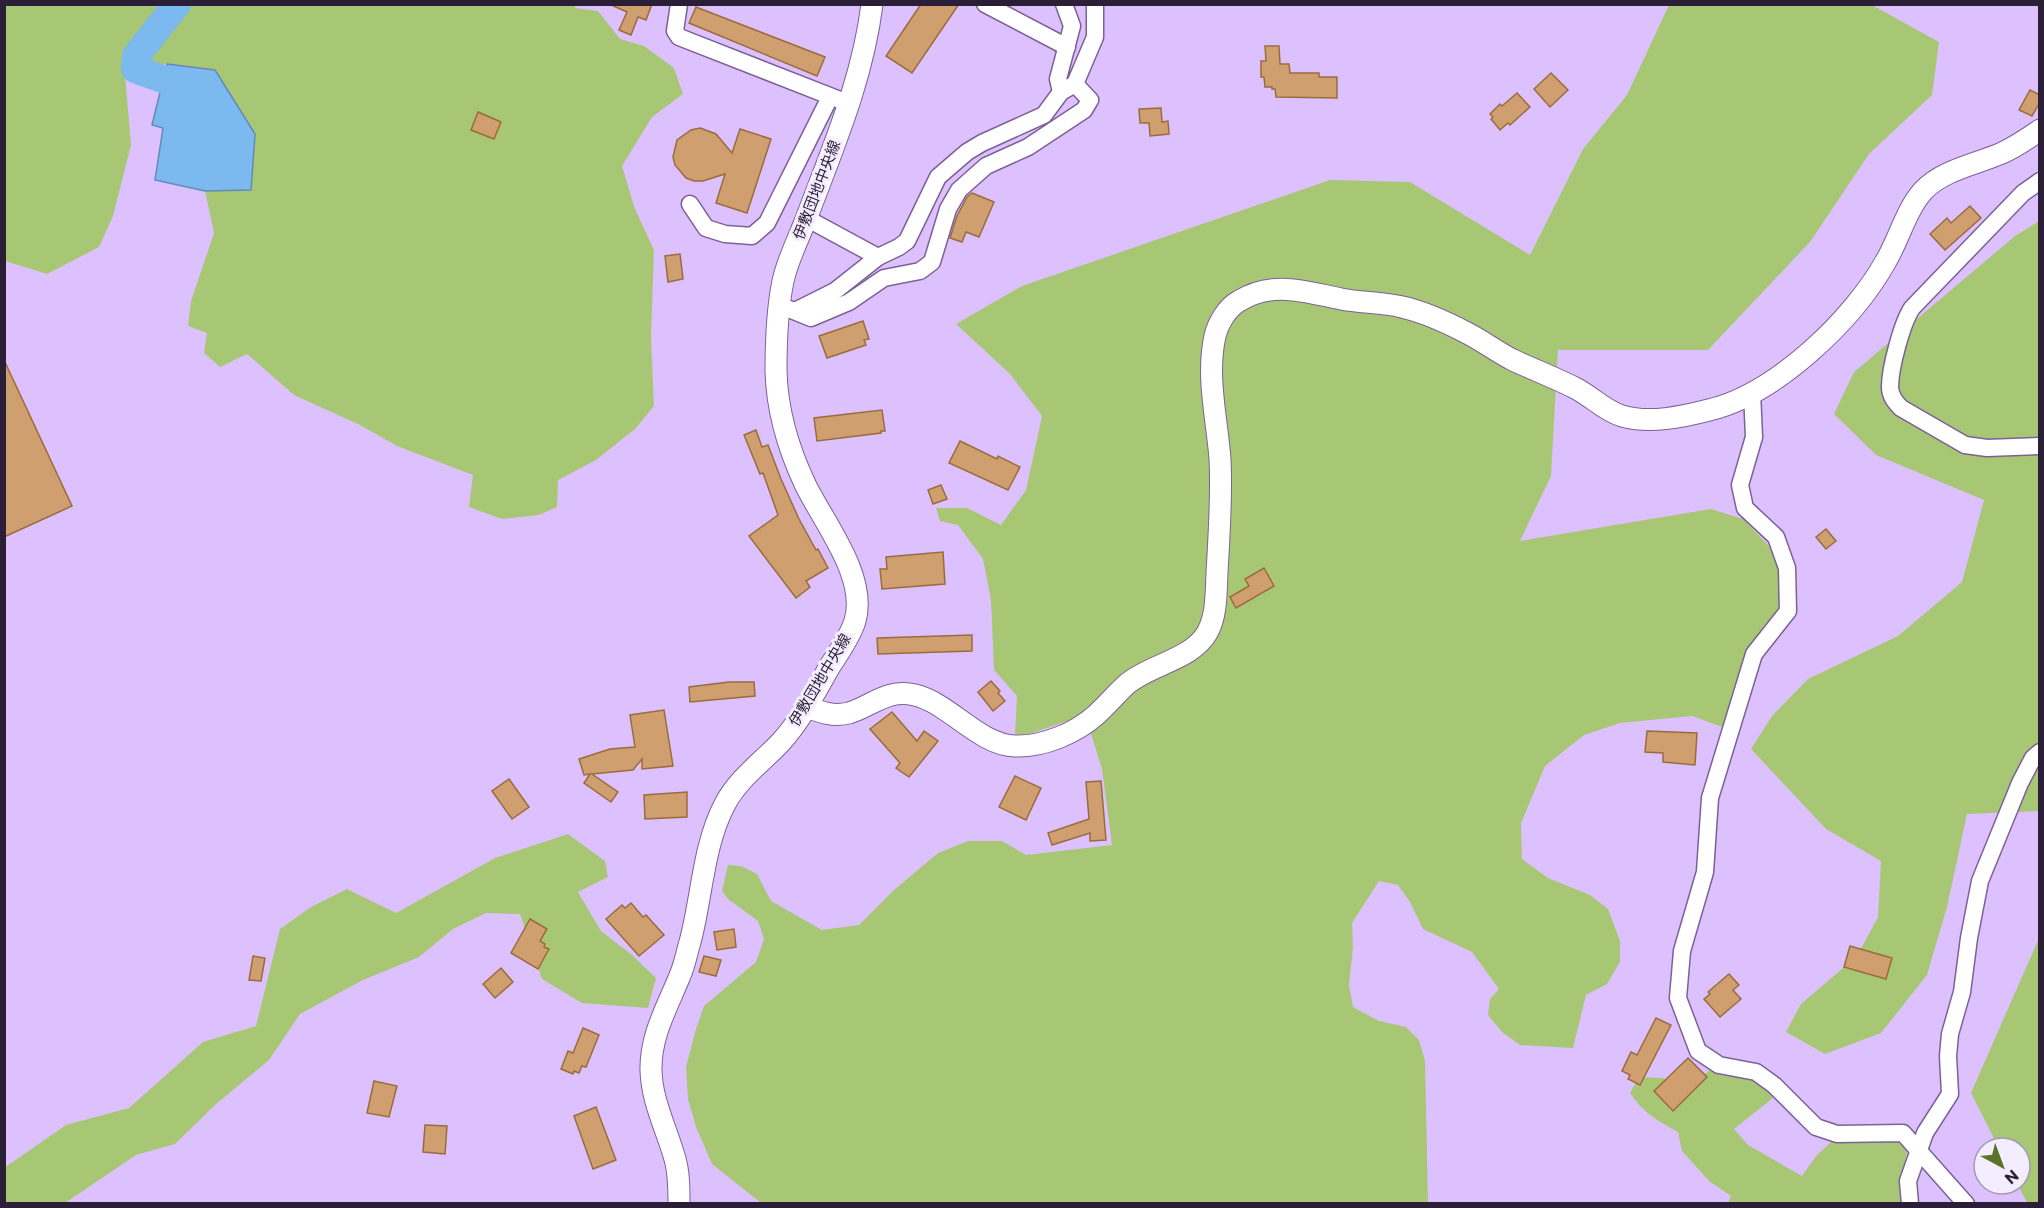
<svg xmlns="http://www.w3.org/2000/svg" width="2044" height="1208" font-family="Commissioner,'Noto Sans JP',sans-serif">
	<style>
		.green { fill: #a8c775 }
		.water { fill: #7cb9ee; stroke: #638bb7; stroke-width: 1.5 }
		.lines { fill: none; stroke-linecap: round; stroke-linejoin: round }
		.river { stroke: #7cb9ee; stroke-width: 28 }
		.building { fill: #d09f6f; stroke: #9a6c3c; stroke-width: 1.5 }
		.minor-casing { stroke: #7b6197; stroke-width: 19 }
		.tertiary-casing { stroke: #7b6197; stroke-width: 23 }
		.minor { stroke: #fff; stroke-width: 16 }
		.tertiary { stroke: #fff; stroke-width: 21 }
		.labels { text-anchor: middle; stroke-width: 6; stroke-linejoin: round; paint-order: stroke }
		.street-label { font-size: 15px; fill: #2a1f36; stroke: #f4ecff }
	</style>
	<rect width="100%" height="100%" fill="#ddc1fe"/>
	<g class="green">
		<path d="M575,4V8L598,11L620,39L644,46L674,68L683,94L652,117L622,166L635,209L654,250L651,338L654,406L635,429L596,460L558,480L557,507L539,515L502,519L469,507L473,475L397,446L360,425L294,395L247,354L220,367L204,353L207,333L188,326L191,301L214,233L205,191L251,190L215,70L167,64L124,63L131,145L113,216L99,247L47,274L5,261L4,5Z"/>
		<path d="M1669,5H1872L1939,42L1932,95L1869,154L1810,242L1708,350H1558L1551,476L1520,541L1711,509L1743,519L1769,546L1780,569L1783,587L1777,614L1725,728L1692,716L1620,723L1584,735L1545,766L1521,823L1522,859L1548,878L1590,895L1608,909L1620,941V962L1607,984L1586,995L1573,1048L1520,1045L1502,1032L1488,1015L1490,999L1499,989L1472,952L1423,929L1410,902L1398,885L1379,881L1352,923L1353,947L1349,985L1353,1007L1379,1021L1406,1027L1419,1040L1425,1061L1428,1203H761L712,1164L696,1127L688,1099L686,1067L696,1029L704,1006L756,962L764,939L758,921L728,899L722,891L728,865L741,866L757,874L771,901L822,930L859,925L894,890L938,853L968,841H1002L1026,855L1112,845L1102,769L1091,734L1073,719L1026,735L1015,734L1017,696L994,670L991,600L983,559L958,525L940,521L936,508H967L1001,525L1026,490L1042,416L1010,374L956,324L1022,286L1330,180L1410,182L1530,255L1583,149L1627,95Z"/>
		<path d="M2039,221V811L1967,814L1947,907L1927,975L1881,1033L1825,1054L1786,1032L1801,1004L1857,956L1878,917L1881,861L1826,829L1751,749L1772,716L1808,679L1898,636L1962,582L1984,500L1876,455L1834,414L1854,372L2015,236Z"/>
		<path d="M568,834L605,861L608,877L578,892L601,931L632,955L656,978L648,1008L582,1003L542,979L520,914L486,913L453,929L419,957L363,980L300,1014L269,1060L215,1105L175,1144L136,1155L65,1203H5L4,1168L66,1125L129,1108L203,1042L256,1026L280,929L311,907L347,889L396,913L495,858Z"/>
		<path d="M2039,938L2040,1203L2028,1204L2017,1184H2020V1148H1999L1971,1093Z"/>
		<path d="M1711,1069L1761,1083L1773,1098L1734,1129L1748,1145L1802,1176L1817,1155L1831,1142L1898,1138L1908,1147L1902,1177V1203H1728L1731,1196L1709,1181L1682,1151L1678,1132C1659,1122 1642,1112 1630,1093L1639,1077L1663,1078L1682,1093Z"/>
	</g>
	<path class="water" d="M167,64L215,70L255,134L251,190L205,191L155,180L163,128L152,125Z"/>
	<g class="lines">
		<path class="river" d="M174,83L135,69L136,56L177,4"/>
	</g>
	<g class="building">
		<path d="M609,4H652L646,20L638,17L631,35L619,30L627,12Z"/>
		<path d="M921,4H959L912,73L886,56Z"/>
		<path d="M696,7L825,57L817,76L689,23Z"/>
		<path d="M1265,46H1279L1280,64H1289L1290,73H1319V77H1337V98L1276,97L1275,89H1272V87H1265L1264,77H1261V61H1266Z"/>
		<path d="M1551,73L1568,90L1550,107L1534,89Z"/>
		<path d="M2030,90L2040,95V102L2032,116L2019,110Z"/>
		<path d="M1517,93L1530,107L1510,125L1508,123L1500,130L1491,119L1493,117L1490,114L1500,104L1502,106Z"/>
		<path d="M1161,108L1162,122L1168,121L1169,134L1150,136L1149,123H1140L1139,109Z"/>
		<path d="M478,112L501,122L494,139L471,130Z"/>
		<path d="M700,128L716,134L732,153L740,129L771,139L747,213L716,203L725,174L703,181H694L686,178L675,165L673,157L677,140L691,130Z"/>
		<path d="M972,193L994,202L979,237L966,232L962,242L950,238L957,216L967,197Z"/>
		<path d="M1970,206L1981,218L1945,250L1930,234L1947,218L1951,223Z"/>
		<path d="M680,254L683,279L668,282L665,256Z"/>
		<path d="M863,321L869,339L864,340L866,345L827,358L819,336Z"/>
		<path d="M4,360L72,506L4,537Z"/>
		<path d="M882,410L885,431H881V433L817,441L814,418Z"/>
		<path d="M756,430L762,447L768,445L781,479L799,519L816,550L818,549L828,568L806,581L810,587L796,598L749,536L778,515L763,473L760,474L744,435Z"/>
		<path d="M960,441L997,459L998,456L1020,467L1008,490L949,463Z"/>
		<path d="M941,485L947,499L933,504L928,490Z"/>
		<path d="M1826,529L1836,541L1826,549L1816,537Z"/>
		<path d="M943,552L945,584L882,589L880,569H887L886,557Z"/>
		<path d="M1264,568L1274,586L1236,608L1230,597L1249,586L1245,579Z"/>
		<path d="M972,635V651L878,654L877,638Z"/>
		<path d="M991,681L1000,691L998,693L1005,701L993,711L978,692Z"/>
		<path d="M729,682H754L755,696L690,702L689,687Z"/>
		<path d="M664,710L673,766L642,769V759L633,770L592,774L618,792L611,802L584,783L590,774L584,775L579,759L610,749L635,747L630,715Z"/>
		<path d="M892,712L917,741L924,731L938,741L909,777L896,768L900,763L870,729Z"/>
		<path d="M1647,731L1697,733L1695,765L1663,762V753L1645,752Z"/>
		<path d="M1015,776L1041,788L1026,820L999,807Z"/>
		<path d="M509,779L529,807L512,819L492,791Z"/>
		<path d="M1101,781L1106,840L1090,841V833L1052,845L1048,833L1089,819L1086,782Z"/>
		<path d="M687,792V817L645,819L644,795Z"/>
		<path d="M631,903L643,917L646,915L664,935L639,956L606,919L622,905L625,908Z"/>
		<path d="M530,919L547,929L540,941L545,944L544,947L549,949L538,969L511,953Z"/>
		<path d="M734,929L736,947L717,950L714,932Z"/>
		<path d="M1850,946L1892,958L1886,979L1844,967Z"/>
		<path d="M253,956L265,958L261,981L249,980Z"/>
		<path d="M704,956L721,960L716,976L699,972Z"/>
		<path d="M501,968L513,982L495,998L483,984Z"/>
		<path d="M1729,974L1739,985L1733,990L1741,999L1720,1017L1704,999L1710,994L1708,992Z"/>
		<path d="M1656,1018L1671,1025L1640,1085L1628,1079L1630,1075L1622,1071L1631,1052L1637,1055Z"/>
		<path d="M583,1028L599,1035L586,1067L582,1066L579,1073L574,1071L573,1074L561,1069L568,1051L573,1053Z"/>
		<path d="M1688,1058L1707,1077L1673,1111L1654,1091Z"/>
		<path d="M374,1081L397,1086L389,1117L367,1113Z"/>
		<path d="M596,1107L616,1160L593,1169L574,1116Z"/>
		<path d="M425,1125L447,1126L445,1154L423,1152Z"/>
	</g>
	<g class="lines">
		<defs>
			<g id="minor">
				<path d="M679,4L675,31L679,37L840,100"/>
				<path d="M985,4L1067,47"/>
				<path d="M1064,4L1072,26L1058,79L1061,92L1075,84L1095,37V4"/>
				<path d="M2040,181L2023,193L1912,308C1902,323 1890,368 1890,387C1890,396 1895,402 1901,408L1965,445L1987,448L2040,446"/>
				<path d="M690,204L706,228L725,234L752,236L767,223L830,97"/>
				<path d="M806,218L878,257"/>
				<path d="M779,305L811,318L849,302L884,278L920,271L932,262L948,209L959,190L986,166L1028,147L1084,110L1090,100L1075,84"/>
				<path d="M795,311L835,291L878,257L899,247L907,241L938,177L967,152L982,143L1044,115L1061,92"/>
				<path d="M1752,392L1754,437L1740,485L1745,508L1776,537L1787,568L1788,611L1754,654L1710,798L1705,872L1682,951L1678,998L1698,1051L1719,1065L1756,1072L1774,1085L1816,1127L1837,1134L1903,1133L1966,1204"/>
				<path d="M1910,1204L1908,1181L1925,1133L1950,1094L1948,1056L1950,1034L1962,992L1969,938L1980,881L2020,783L2033,758L2040,752"/>
			</g>
			<g id="tertiary">
				<path d="M806,707C820,712 834,717 849,713C872,706 888,688 915,695C949,703 979,745 1015,746C1043,747 1076,733 1096,715C1107,705 1116,694 1127,684C1151,664 1191,660 1207,633C1217,616 1216,592 1217,573C1219,535 1222,497 1220,459C1217,419 1206,376 1215,336C1218,323 1227,308 1239,301C1273,280 1306,292 1341,299C1361,303 1382,302 1402,307C1424,312 1448,323 1467,333C1483,341 1497,352 1513,360C1534,370 1556,378 1577,389C1592,397 1605,411 1622,416C1649,424 1682,417 1709,410C1776,394 1853,320 1886,261C1899,239 1906,210 1923,191C1942,170 1977,164 2002,153C2015,147 2027,139 2040,130"/>
				<path d="M679,1204C679,1188 679,1173 675,1159C667,1130 652,1102 651,1071C650,1035 668,1006 681,973C685,963 687,952 690,942C702,898 703,845 725,804C738,779 762,762 781,742C801,720 815,692 830,666C839,652 850,637 855,621C868,576 823,522 805,484C789,450 777,409 776,371C776,342 777,310 783,281C788,258 800,236 808,214C834,145 863,78 872,4"/>
			</g>
		</defs>
		<use href="#minor" class="minor-casing"/>
		<use href="#tertiary" class="tertiary-casing"/>
		<use href="#minor" class="minor"/>
		<use href="#tertiary" class="tertiary"/>
	</g>
	<g class="labels">
		<g class="street-label">
			<text transform="translate(817 190) rotate(-69)" y="5">伊敷団地中央線</text>
			<text transform="translate(820 680) rotate(-59)" y="5">伊敷団地中央線</text>
		</g>
	</g>
	<rect width="2044" height="1208" fill="none" stroke="#2a1f36" stroke-width="12"/>
	<g transform="translate(2002 1166) rotate(139)"><circle r="28" fill="#f4ecff" stroke="#a39aaf" stroke-width="1.5"/>
	<path d="M0-4.5L10 22L0 15L-10 22Z" fill="#5a7427"/>
	<text y="-9" font-size="16" font-weight="bold" text-anchor="middle" fill="#2a1f36">N</text>
	</g>
</svg>
